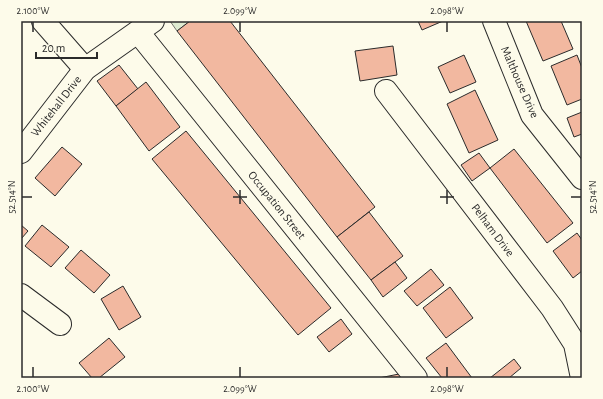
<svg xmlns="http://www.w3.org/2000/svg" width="603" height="399" font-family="'Alegreya Sans',sans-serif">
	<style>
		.green { fill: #deebd1; stroke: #74746e }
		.building { fill: #f2b8a0; stroke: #2b2b2b }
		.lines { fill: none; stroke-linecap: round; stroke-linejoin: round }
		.minor-casing { stroke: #2b2b2b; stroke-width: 24 }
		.minor { stroke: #fdfbea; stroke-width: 22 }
		.ticks { fill: none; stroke: #2b2b2b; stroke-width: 1.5 }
		.labels { text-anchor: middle; stroke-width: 3; stroke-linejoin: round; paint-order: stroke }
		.street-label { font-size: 12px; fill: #2b2b2b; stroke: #fdfbea }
		.neatline { fill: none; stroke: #2b2b2b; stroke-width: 1.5 }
		.ticks-label { font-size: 10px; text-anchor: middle; fill: #2b2b2b }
	</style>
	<rect width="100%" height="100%" fill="#fdfbea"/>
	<path class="green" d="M170,21H190L177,31Z"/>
	<g class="building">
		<path d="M190,21H230L375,207L337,237L177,31Z"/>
		<path d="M418,21H443L422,30Z"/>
		<path d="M526,21H561L573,49L543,61Z"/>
		<path d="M393,46L397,75L360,81L355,51Z"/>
		<path d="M464,55L476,82L450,93L438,67Z"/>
		<path d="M577,55L582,68V99L567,105L551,66Z"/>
		<path d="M119,65L138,89L116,106L97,81Z"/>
		<path d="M146,82L180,127L149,151L116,106Z"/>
		<path d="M475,90L498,140L469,153L447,104Z"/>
		<path d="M582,112V134L574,137L567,118Z"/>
		<path d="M186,131L331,308L298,335L152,159Z"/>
		<path d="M62,147L82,164L55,196L35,178Z"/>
		<path d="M514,149L573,223L547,243L490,168Z"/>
		<path d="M479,153L490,168L472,181L461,165Z"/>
		<path d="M369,212L403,256L371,280L337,237Z"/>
		<path d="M21,225L28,231L21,239Z"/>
		<path d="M42,225L69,247L51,267L25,246Z"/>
		<path d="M577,233L582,240V271L573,278L553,251Z"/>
		<path d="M81,250L110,275L94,293L65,268Z"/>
		<path d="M395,262L407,278L383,297L371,280Z"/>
		<path d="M431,269L444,285L417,306L404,291Z"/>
		<path d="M123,286L141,317L119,330L101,299Z"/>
		<path d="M450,287L473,318L446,338L423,308Z"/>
		<path d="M341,319L352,334L329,352L317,337Z"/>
		<path d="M109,338L125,357L99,378H92L79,363Z"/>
		<path d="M446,343L472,378H442L426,358Z"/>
		<path d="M514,359L521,368L509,378H490Z"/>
		<path d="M399,374L402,378H379Z"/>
	</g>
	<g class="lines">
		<defs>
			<g id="minor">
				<path d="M43,21L85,69"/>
				<path d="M494,21L532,115L582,178"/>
				<path d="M138,32L416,378"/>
				<path d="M386,91L552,308L575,344L582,378"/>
				<path d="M21,152L85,69L153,21"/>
				<path d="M21,295L60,324"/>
			</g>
		</defs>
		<use href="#minor" class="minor-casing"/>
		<use href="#minor" class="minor"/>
	</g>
	<path class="ticks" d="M33,22V32M240,22V32M447,22V32M240,190V204M447,190V204M22,197H32M233,197H247M440,197H454M571,197H581M33,367V377M240,367V377M447,367V377"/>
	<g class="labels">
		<g class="street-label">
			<text transform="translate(520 82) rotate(66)" y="4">Malthouse Drive</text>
			<text transform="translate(56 106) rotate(-52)" y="4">Whitehall Drive</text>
			<text transform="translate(277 205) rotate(51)" y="4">Occupation Street</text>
			<text transform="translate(493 230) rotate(53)" y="4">Pelham Drive</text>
		</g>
	</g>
	<rect width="603" height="399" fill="none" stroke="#fdfbea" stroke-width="44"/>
	<path d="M36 52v6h61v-6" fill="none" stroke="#2b2b2b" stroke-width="2"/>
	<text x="42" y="52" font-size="12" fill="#2b2b2b" stroke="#fdfbea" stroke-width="3" paint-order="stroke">20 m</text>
	<rect x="22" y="22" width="559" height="355" class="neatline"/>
	<g class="ticks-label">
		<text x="33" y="14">2.100°W</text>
		<text x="240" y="14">2.099°W</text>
		<text x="447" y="14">2.098°W</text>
		<text transform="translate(11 197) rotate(-90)" y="4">52.514°N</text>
		<text transform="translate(592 197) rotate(-90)" y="4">52.514°N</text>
		<text x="33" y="392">2.100°W</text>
		<text x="240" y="392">2.099°W</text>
		<text x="447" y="392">2.098°W</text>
	</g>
</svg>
